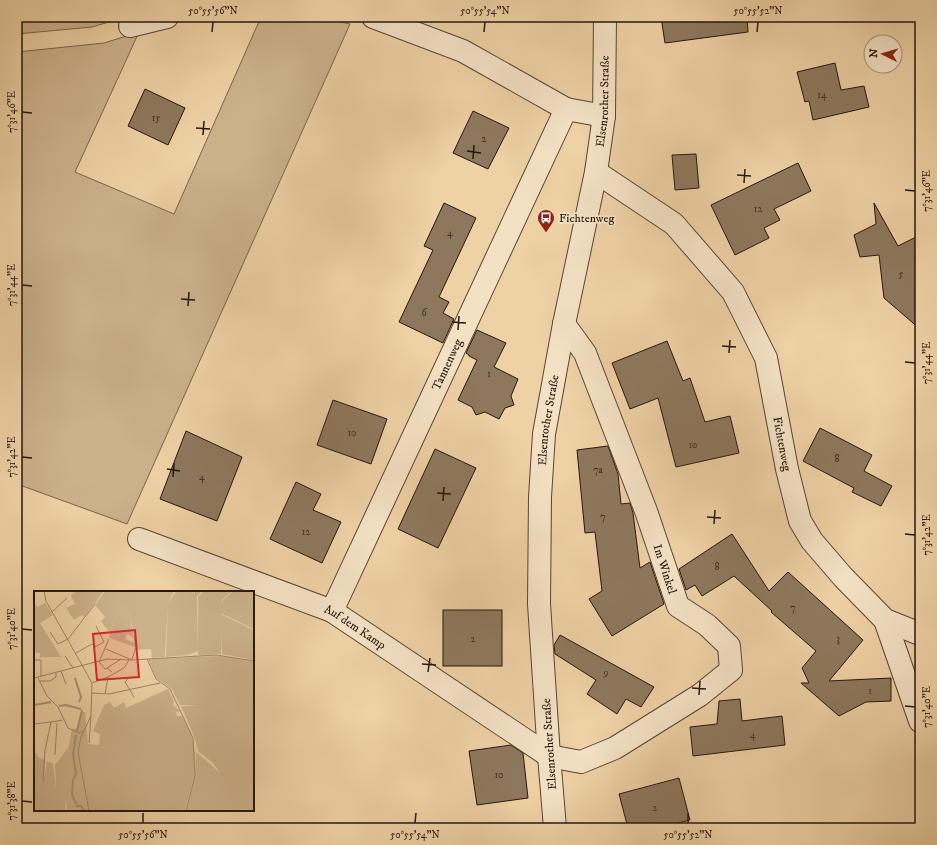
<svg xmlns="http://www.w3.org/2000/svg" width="937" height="845" font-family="'IM FELL DW Pica',serif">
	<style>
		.green { fill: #ccb18b; stroke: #79644c }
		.building { fill: #8e785d; stroke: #26170e }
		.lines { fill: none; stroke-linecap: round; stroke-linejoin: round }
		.minor-casing { stroke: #584634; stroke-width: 24 }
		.minor { stroke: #f4e1c4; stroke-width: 22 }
		.ticks { fill: none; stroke: #26170e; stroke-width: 1.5 }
		.labels { text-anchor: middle; stroke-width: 3.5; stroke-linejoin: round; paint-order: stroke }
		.number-label { font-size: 10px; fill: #402f22 }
		.street-label { font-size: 12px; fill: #26170e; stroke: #f4e1c4 }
		.poi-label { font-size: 12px; fill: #26170e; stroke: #f4e1c4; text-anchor: start }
		.inset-river { fill: none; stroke: #aa9272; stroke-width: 2 }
		.inset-road { fill: none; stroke: #9e8769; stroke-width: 1 }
		.view { fill: #d62828; fill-opacity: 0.15; stroke: #d62828; stroke-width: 2 }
		.inset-edge { fill: none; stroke: #26170e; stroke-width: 2 }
		.neatline { fill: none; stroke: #26170e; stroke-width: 1.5 }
		.ticks-label { font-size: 10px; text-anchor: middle; fill: #26170e }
	</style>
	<rect width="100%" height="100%" fill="#eed1a5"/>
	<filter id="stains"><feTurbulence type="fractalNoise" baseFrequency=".005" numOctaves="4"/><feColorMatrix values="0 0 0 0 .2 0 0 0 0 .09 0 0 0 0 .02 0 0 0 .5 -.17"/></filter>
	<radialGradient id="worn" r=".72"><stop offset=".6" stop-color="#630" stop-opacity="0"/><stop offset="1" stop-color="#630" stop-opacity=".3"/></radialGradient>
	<g class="green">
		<path d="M17,17H126L92,27L17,34Z"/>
		<path d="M261,17H319L350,24L127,524L17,484V52L104,43L139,32L75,172L174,214Z"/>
	</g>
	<g class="building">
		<path d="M661,17H747L748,32L665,43Z"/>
		<path d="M835,63L841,90L864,86L869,107L813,120L809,101L805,102L797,72Z"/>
		<path d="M145,89L185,108L168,145L128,126Z"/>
		<path d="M473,111L509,128L488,169L453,153Z"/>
		<path d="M696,154L699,188L675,190L672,155Z"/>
		<path d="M798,163L811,191L774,209L780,220L764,228L769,238L735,255L711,205Z"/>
		<path d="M444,203L476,218L439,297L449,302L443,313L454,319L443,343L399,322L433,250L424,246Z"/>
		<path d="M874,203L898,246L920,235V329L884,298L879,255L860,257L854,235L876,224Z"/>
		<path d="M477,330L506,343L494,367L518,379L511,396L514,405L505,408L499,419L485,412L476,415L472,407L458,400L477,360L469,356V355L466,353Z"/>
		<path d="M667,341L683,381L690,378L705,422L730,416L739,453L676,467L658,398L630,409L612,363Z"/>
		<path d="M333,400L387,419L371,464L317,445Z"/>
		<path d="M820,428L872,455L864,471L892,486L881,506L852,492L854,488L803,461Z"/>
		<path d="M186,431L242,457L217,521L160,499Z"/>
		<path d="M608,446L618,474L621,504L630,503L633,513L640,568L650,562L664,604L612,636L589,599L602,591L595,532L585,533L577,450Z"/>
		<path d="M435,449L476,468L438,548L398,529Z"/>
		<path d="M296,482L321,494L313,510L341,522L322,563L270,539Z"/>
		<path d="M732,534L769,591L788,572L863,640L829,681L891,678V701L866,702L839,716L801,683H809L802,668L816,651L771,612L772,611L734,576L702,596L695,585L686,590L679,569Z"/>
		<rect x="443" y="610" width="59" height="56"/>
		<path d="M560,635L654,687L641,707L626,699L617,714L587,694L596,680L555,654L554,645Z"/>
		<path d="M740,699L742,721L782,716L785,745L693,756L690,727L717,724L719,701Z"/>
		<path d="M511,745L523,753L528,798L477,805L469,751Z"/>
		<path d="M679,778L690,820L678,823L679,828H628L619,794Z"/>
	</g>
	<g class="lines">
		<defs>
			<g id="minor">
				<path d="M373,17L463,51L566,109"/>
				<path d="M130,26L167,17"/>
				<path id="s1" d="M596,172L674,224L733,292L766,358L787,469L800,521L812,541L843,577L885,620L920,634"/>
				<path id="s2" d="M139,539L332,611L549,756L581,762L615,748L700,695L731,670L729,646L707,625L678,606L646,511L585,353L564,324"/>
				<path id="s3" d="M332,611L566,109L604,116"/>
				<path d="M885,620L920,721"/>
				<path id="s4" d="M555,828L549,756L539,604L540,497L544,434L564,324L596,172L604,116L605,17"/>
			</g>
		</defs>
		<use href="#minor" class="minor-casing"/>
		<use href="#minor" class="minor"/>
	</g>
	<path class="ticks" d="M212,32L213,22M484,32L485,22M757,32L758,22M22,112L32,113M196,128L210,129M203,135L204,121M467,151L481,153M473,159L474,145M737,175L751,176M744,183L745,169M905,190L915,191M22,285L32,286M181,299L195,300M188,306L189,292M452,322L466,323M458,330L459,316M722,346L736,347M729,353L730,340M905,362L915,363M22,457L32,458M167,469L180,471M173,477L174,463M437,493L451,494M443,501L444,487M707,517L721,518M714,524L715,510M905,534L915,535M22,629L32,630M422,664L436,665M428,672L430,658M692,688L706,689M699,695L700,681M905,706L915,707M22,801L32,802M143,823V813M415,823L416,813M688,823V813"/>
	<defs>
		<symbol id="bus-pin" viewBox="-11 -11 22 30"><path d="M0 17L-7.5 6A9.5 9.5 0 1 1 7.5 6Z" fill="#8f2418" stroke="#f4e1c4"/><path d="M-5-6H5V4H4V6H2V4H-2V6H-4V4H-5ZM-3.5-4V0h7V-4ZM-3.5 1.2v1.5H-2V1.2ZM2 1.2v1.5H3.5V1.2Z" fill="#fff"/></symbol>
	</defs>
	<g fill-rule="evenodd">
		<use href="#bus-pin" x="536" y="208" width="20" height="27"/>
	</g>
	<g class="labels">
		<g class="number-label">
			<text x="822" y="98">14</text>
			<text x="156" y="121">15</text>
			<text x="484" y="142">2</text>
			<text x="758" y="212">12</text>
			<text x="450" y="236">4</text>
			<text x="901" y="277">5</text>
			<text x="424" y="316">6</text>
			<text x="489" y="377">1</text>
			<text x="352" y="436">10</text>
			<text x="693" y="448">10</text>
			<text x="837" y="462">8</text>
			<text x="598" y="473">7a</text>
			<text x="202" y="480">4</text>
			<text x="603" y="520">7</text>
			<text x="306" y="535">12</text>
			<text x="717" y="570">8</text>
			<text x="793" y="611">7</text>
			<text x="473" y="642">2</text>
			<text x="838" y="642">3</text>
			<text x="606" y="676">9</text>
			<text x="870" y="694">1</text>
			<text x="753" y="738">4</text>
			<text x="499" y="778">10</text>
			<text x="655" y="811">2</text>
		</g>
		<g class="street-label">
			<text dy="4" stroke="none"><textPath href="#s4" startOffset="733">Elsenrother Straße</textPath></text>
			<text dy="4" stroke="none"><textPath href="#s3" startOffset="272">Tannenweg</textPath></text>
			<text dy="4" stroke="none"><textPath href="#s4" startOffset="409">Elsenrother Straße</textPath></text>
			<text dy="4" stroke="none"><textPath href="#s1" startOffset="345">Fichtenweg</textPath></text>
			<text transform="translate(665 569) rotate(72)" y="4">Im Winkel</text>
			<text dy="4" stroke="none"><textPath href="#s2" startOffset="234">Auf dem Kamp</textPath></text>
			<text transform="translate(549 744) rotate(-94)" y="4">Elsenrother Straße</text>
		</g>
		<g class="poi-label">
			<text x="559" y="222">Fichtenweg</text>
		</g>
	</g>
	<g transform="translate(34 591)">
		<rect width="220" height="220" fill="#eed1a5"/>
		<path d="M42,0H70L50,26L48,24L40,29L32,17L41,13L37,5ZM71,0H140L134,12L131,66L118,67L117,58L102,59V50L94,19L100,46L93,43L91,48L101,52V56L75,47L84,14L76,42L67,30L71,26L61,14ZM142,0H168L163,6L164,60L153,64L132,66L134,12ZM170,0H198L187,10V63L164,64V6ZM199,0H220V38L186,22L187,11ZM0,11L3,16L11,12L19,24L6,32L27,66H6V62L0,61ZM186,23L220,39V69L188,63ZM185,65L220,70V220H152L161,185L162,161L186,182L179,172L164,160L160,145L147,115H166L146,114L138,98L122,87L114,68ZM134,98L140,110L139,114L146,120L142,121L143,125H148L158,146L161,161L160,185L151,220H33L32,208L31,220H0V159L4,166L11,169L10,188L13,170L19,173L22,199L21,174L34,157L33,164L38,138L44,137L48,121H51L54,153L65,154L66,143L59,140L70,114L76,111L80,117L90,111L92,117Z" fill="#ccb18b"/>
		<path class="inset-river" d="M41,87L47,106L45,111M0,114L17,111M25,115L32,114L47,118M43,140L48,119M42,144L39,163L42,183L39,189L38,204L43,215H47L50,220"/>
		<path class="inset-road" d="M10,0L12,10L58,92L57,125L47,146L44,161L55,220M18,21L33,7M16,41L24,53L34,48L61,13M75,48L65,71L71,78L73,77L78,81M72,58L98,69M42,62L58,53L61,56L70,51L62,35M31,65L39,77M98,68L102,56L100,45M113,68L122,88L136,98L159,147L161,184L152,220M0,69H7V85M73,77L87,68M27,80L32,93M0,87L73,68L98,69L182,64L220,70M4,87L13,105L24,116L34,137L45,142L49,140M95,87L91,91L100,106M6,90H16L22,86V81M58,92L74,86M58,102L75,103L126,92M71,103L74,86L90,77L95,69M0,133L17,131M55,152L57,125M21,164L23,132M9,191L11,159L17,131L29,129"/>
		<path class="view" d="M101,39L105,86L63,89L59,43Z"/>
		<rect width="220" height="220" class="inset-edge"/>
	</g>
	<rect width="937" height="845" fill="none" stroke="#eed1a5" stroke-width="44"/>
	<g transform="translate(883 54) rotate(275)"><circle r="19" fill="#f4e1c4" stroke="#a2907b"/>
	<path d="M0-3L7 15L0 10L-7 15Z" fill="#8f2418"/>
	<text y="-6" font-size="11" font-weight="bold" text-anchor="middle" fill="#26170e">N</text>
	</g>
	<rect x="22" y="22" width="893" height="801" class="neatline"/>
	<g class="ticks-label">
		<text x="213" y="14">50°55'56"N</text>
		<text x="485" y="14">50°55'54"N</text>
		<text x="758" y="14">50°55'52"N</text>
		<text transform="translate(11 112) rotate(-90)" y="4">7°31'46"E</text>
		<text transform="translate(926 191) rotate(-90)" y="4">7°31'46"E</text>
		<text transform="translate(11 285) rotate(-90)" y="4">7°31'44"E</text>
		<text transform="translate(926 363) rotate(-90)" y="4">7°31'44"E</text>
		<text transform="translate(11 457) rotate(-90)" y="4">7°31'42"E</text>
		<text transform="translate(926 535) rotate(-90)" y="4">7°31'42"E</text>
		<text transform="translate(11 629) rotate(-90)" y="4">7°31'40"E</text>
		<text transform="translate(926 707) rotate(-90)" y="4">7°31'40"E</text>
		<text transform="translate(11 801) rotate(-90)" y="4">7°31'38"E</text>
		<text x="143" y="838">50°55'56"N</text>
		<text x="415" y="838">50°55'54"N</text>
		<text x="688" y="838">50°55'52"N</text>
	</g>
	<rect width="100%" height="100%" filter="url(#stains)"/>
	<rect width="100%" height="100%" fill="url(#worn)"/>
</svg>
